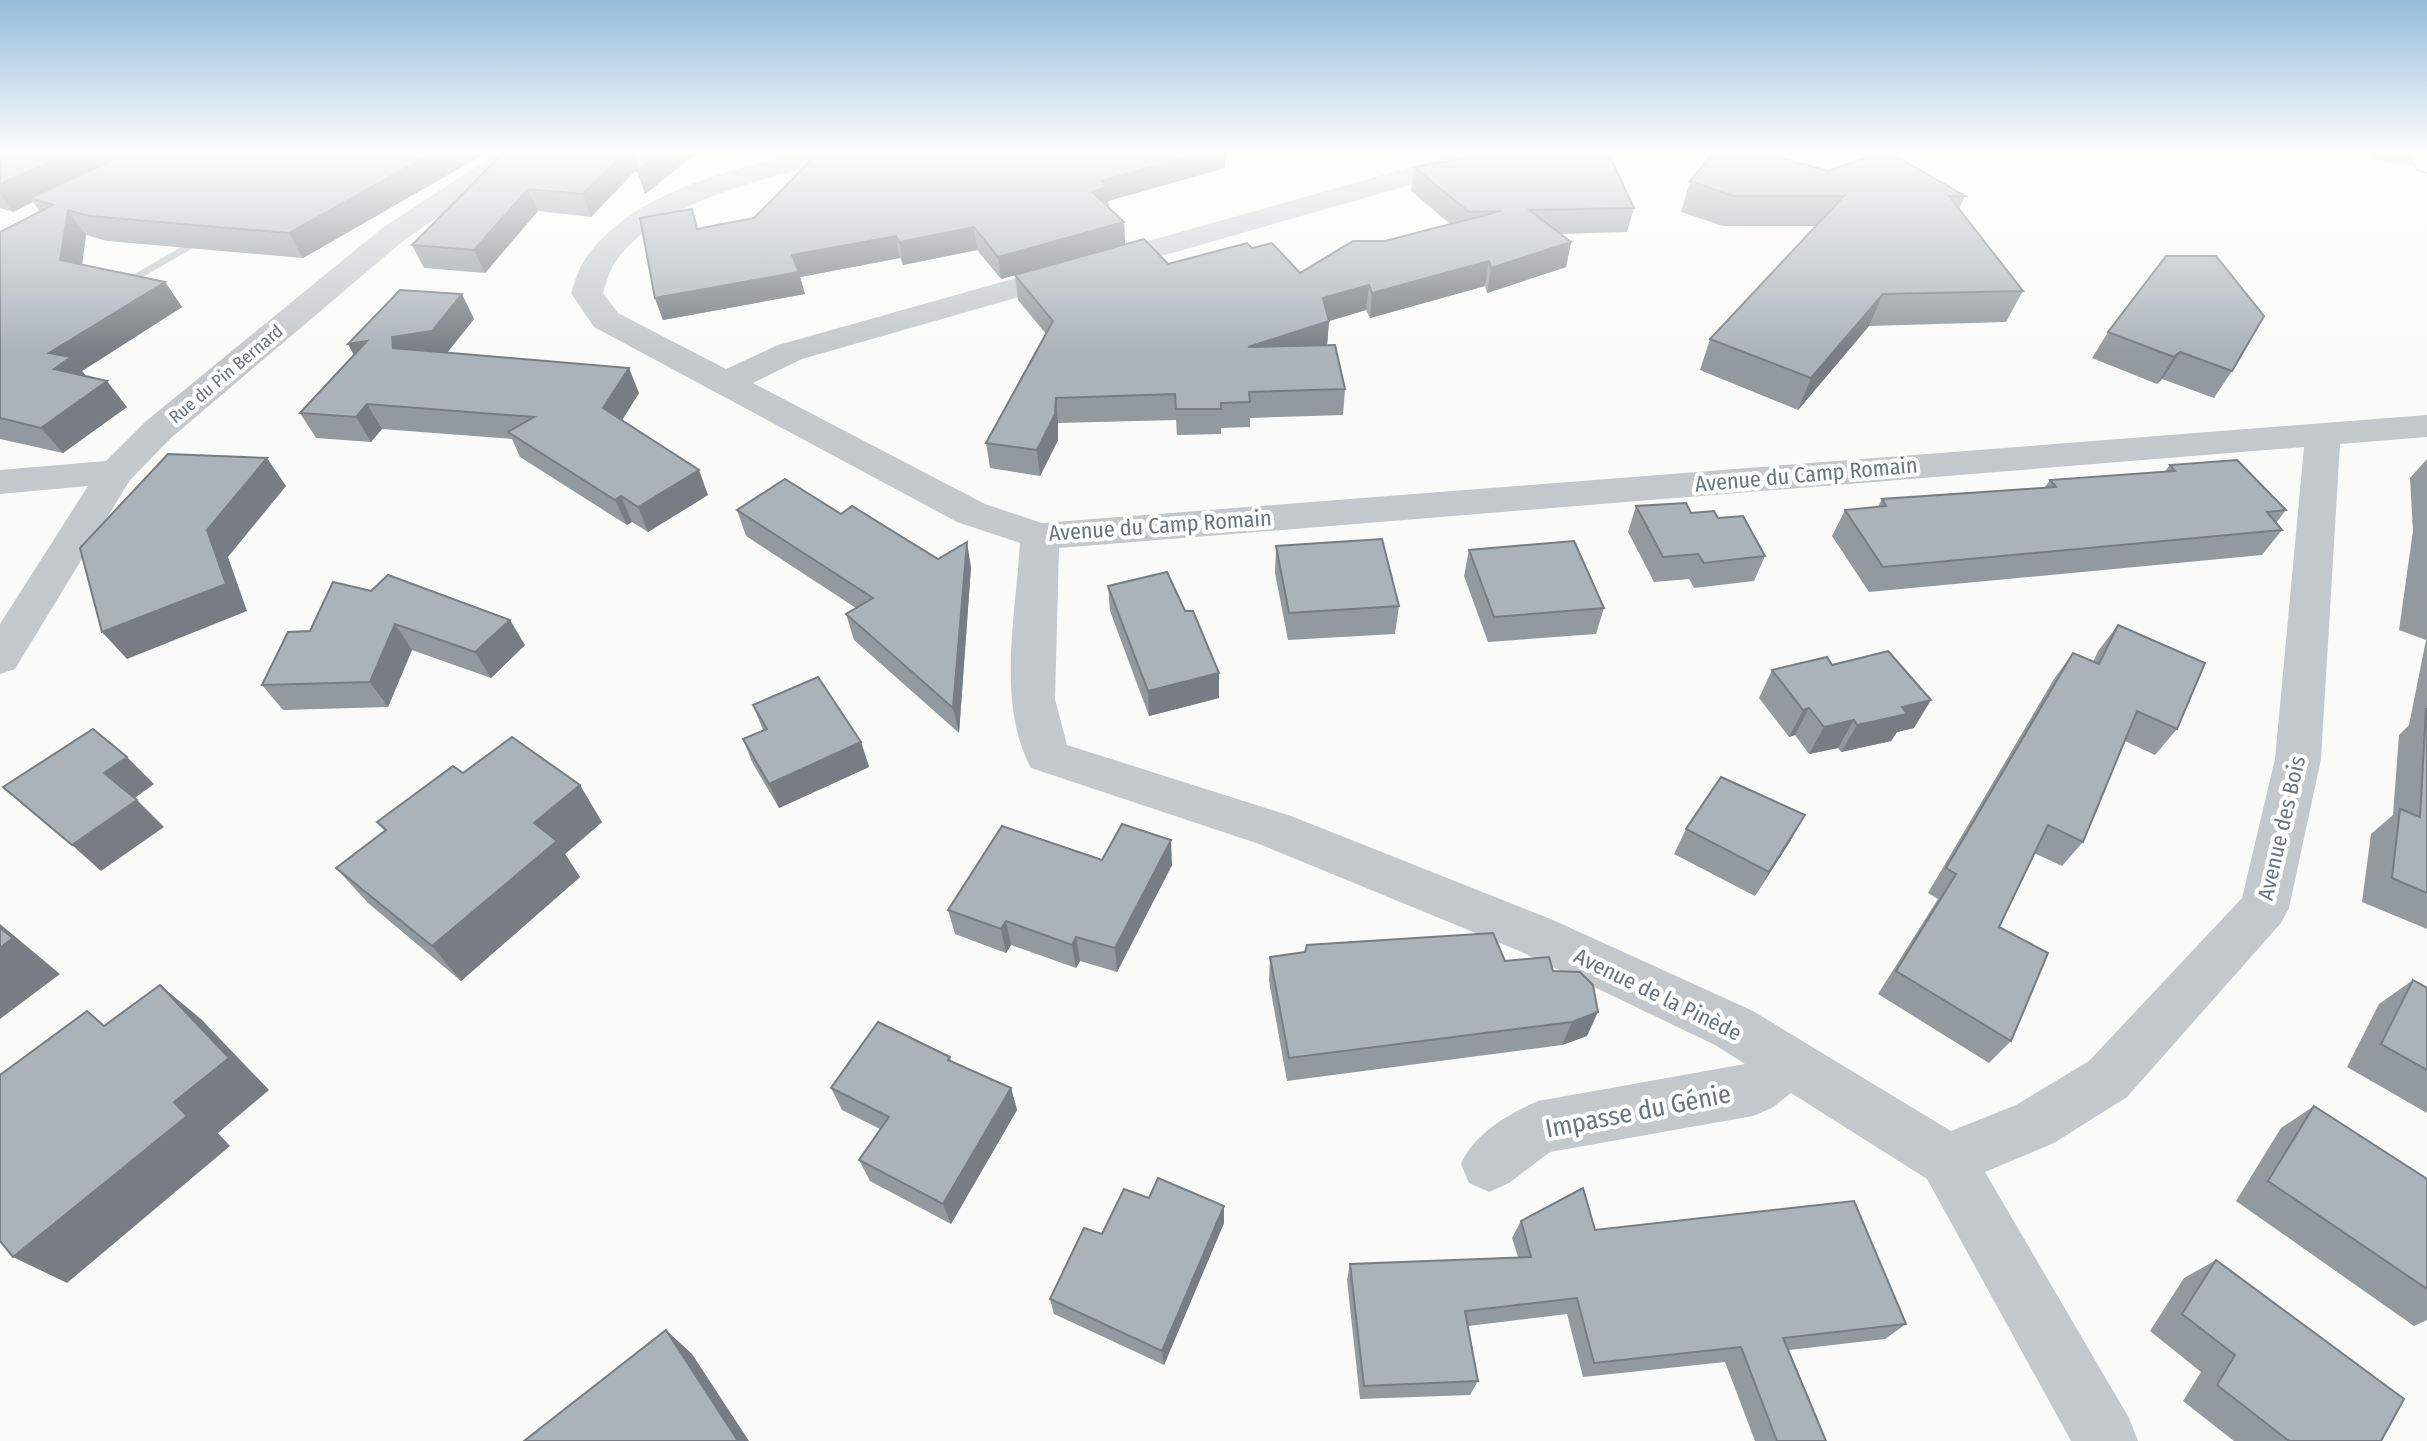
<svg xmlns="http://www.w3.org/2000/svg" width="2427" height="1441" font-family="'Fira Sans Condensed',sans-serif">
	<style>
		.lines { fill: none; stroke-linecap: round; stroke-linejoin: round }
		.stream { fill: #bbc7cb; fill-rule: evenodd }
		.secondary-casing { stroke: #b3babf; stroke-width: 3 }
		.minor { fill: #c3c8cc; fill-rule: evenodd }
		.secondary { fill: #fff; fill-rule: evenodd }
		.wall { fill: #929a9f }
		.shaded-wall { fill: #777d82 }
		.building { fill: #aab3b9; stroke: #777d82; stroke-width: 2 }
		.labels { text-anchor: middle; stroke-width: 8; stroke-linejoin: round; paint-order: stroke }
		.far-street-label { font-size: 18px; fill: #657683; stroke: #fff }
		.street-label { font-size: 22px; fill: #657683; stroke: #fff }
		.near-street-label { font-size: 26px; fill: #657683; stroke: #fff }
	</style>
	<rect width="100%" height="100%" fill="#fafaf8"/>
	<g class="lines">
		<path class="stream" d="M202,235L212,237L122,289L112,287Z"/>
		<defs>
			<path id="secondary" d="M2410,153H2427V172L2417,169Z"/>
		</defs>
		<use href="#secondary" class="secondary-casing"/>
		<g class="minor">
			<path d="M497,153H531L403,241L171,438L130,480L15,669L0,674V624L88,486L0,494V470L106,461L145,422L381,229Z"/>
			<path d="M798,153H844L840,159C773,177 654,201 614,264C609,272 606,284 603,293L618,313L726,369L778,345L1461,153H1505L1501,159L802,359L753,383L985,504L1042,523L2427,415V437L2340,444L2321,759L2289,908L2281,923L2127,1097L2054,1143L1985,1172L2129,1418L2138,1441H2071L1927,1179L1791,1093L1772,1108L1753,1116L1550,1152L1509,1183L1489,1192L1469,1183L1461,1164C1474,1134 1508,1114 1538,1101L1745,1064L1715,1045L1517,950L1259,844L1031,768C996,703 1016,614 1020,543L957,522L594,327L571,293C575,282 578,269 585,259C632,192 725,172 798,153ZM2304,447L2275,759L2242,898L2089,1061L2016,1105L1951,1131L1753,1011L1553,920L1291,816L1067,745L1055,699L1059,548Z"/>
			<path d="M2369,153H2427V168L2373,159Z"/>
		</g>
		<use href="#secondary" class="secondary"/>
	</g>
	<g class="wall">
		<path d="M0,153H486L303,258L107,241L86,235L82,265L165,282L182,307L82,371L86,376L127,407L63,453L0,439V232L40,212L33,202L13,212L0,208Z"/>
		<path d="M503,153H697L645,194L637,169L591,217L538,211L485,273L424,268L412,245Z"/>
		<path d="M818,153H1225V168L1108,201L1109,207L1124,222L1125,244L1168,264L1252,248L1300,273L1385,241L1450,224L1411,191L1414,167L1634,208L1627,232L1560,234L1571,242L1566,267L1487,293L1485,286L1370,318L1366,310L1329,321L1327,345L1345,389L1343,415L1250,418V427L1221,428V434L1177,435L1176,420L1058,423V440L1040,476L990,468L986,443L1046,334L1018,300L1015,275L1001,279L977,250L903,265L900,258L800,277L805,294L663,320L655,298L754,218Z"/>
		<path d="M1828,171L1965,196L1959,209L2023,291L2006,322L1869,326L1798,410L1700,370L1710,339L1815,226H1723L1681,212L1690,181Z"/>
		<path d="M2264,316L2232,371L2214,398L2162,379L2157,384L2092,358L2108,332Z"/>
		<path d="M474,319L447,353L639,393L622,420L708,495L648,532L632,522L627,525L520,457L512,439L382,429L371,442L316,438L300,413L354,355L348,344Z"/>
		<path d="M2427,459V929L2362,902L2371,834L2393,815L2399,735L2409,725L2426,640L2399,630L2413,531L2410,478Z"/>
		<path d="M2170,465L2286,510L2276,523L2282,530L2262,555L1869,592L1832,536L1845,510L1878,507L1882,499L2045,487L2050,480L2165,471Z"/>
		<path d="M1636,506L1691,513L1718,518L1765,556L1754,581L1694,588L1689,579L1654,582L1628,532Z"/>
		<path d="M737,510L841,514L938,559L971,567L959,733L854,640L846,614L856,608L746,536Z"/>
		<path d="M1276,546L1399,606L1395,634L1288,640L1275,573Z"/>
		<path d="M1469,550L1604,608L1596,634L1488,642L1464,576Z"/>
		<path d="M333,582L525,645L491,678L412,650L388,707L283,710L262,685L310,631Z"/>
		<path d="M1108,586L1185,611L1219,698L1149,716L1110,611Z"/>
		<path d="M2118,625L2177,729L2155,755L2125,741L2083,842L2062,866L2034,853L1999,927L2011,1041L1989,1063L1878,994L1938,899L1928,893L2054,679L2073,653L2093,662L2098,651Z"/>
		<path d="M1832,665L1914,728L1897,732L1891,741L1841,752L1838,748L1809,754L1795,735L1789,737L1759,698L1772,670Z"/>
		<path d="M753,705L861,742L869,767L779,808L753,764L743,739L763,730Z"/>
		<path d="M463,773L602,822L565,854L580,877L461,981L368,903L336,868L385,831L377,822Z"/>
		<path d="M1686,829L1791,840L1755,896L1674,854Z"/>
		<path d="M1102,860L1172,865L1117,972L1080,961L1076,968L1011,945L1006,953L955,934L948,910Z"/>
		<path d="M1270,957L1505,961L1553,971L1587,1036L1562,1045L1287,1081L1269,981Z"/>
		<path d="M2413,980L2427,988V1113L2347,1067L2379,1004Z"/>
		<path d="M950,1057L951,1061L1011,1088L1017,1110L951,1224L870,1181L859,1160L880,1129L842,1110L831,1088Z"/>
		<path d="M2314,1106L2427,1179V1320L2414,1326L2236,1201L2281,1128Z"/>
		<path d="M1149,1198L1224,1223L1164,1365L1054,1314L1050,1299L1102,1234Z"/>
		<path d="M1521,1221L1595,1230L1906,1324L1885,1339L1789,1350L1826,1441H1755L1725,1362L1583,1377L1567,1314L1468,1326L1478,1381L1470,1395L1360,1399L1347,1280L1350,1264L1518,1257L1512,1238Z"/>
		<path d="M2216,1260L2381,1441H2234L2183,1401L2201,1372L2150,1331L2184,1278Z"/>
	</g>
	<g class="shaded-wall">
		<path d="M69,153H137L30,198L33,202L13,212L0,194V184Z"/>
		<path d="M432,153H486L303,258L289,233Z"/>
		<path d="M624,153H639L643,163L591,217L583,194Z"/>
		<path d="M661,153H697L645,194L637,171Z"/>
		<path d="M1202,153H1225V168L1108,201L1109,209L1092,192L1101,181Z"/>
		<path d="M528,189L538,211L485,273L474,250Z"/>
		<path d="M68,210L86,235L79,285L60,260Z"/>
		<path d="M1124,222L1125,244L1001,279L998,257Z"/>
		<path d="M974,227L977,250L903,265L899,242Z"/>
		<path d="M896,236L900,258L800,277L805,294L663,320L655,298L792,255Z"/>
		<path d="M1571,242L1566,267L1487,293L1491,268Z"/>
		<path d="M1489,261L1485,286L1370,318L1372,293Z"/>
		<path d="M165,282L182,307L82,371L91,383L54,369L49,353Z"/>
		<path d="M1369,285L1366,310L1329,321L1327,346L1248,347L1323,298Z"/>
		<path d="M462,294L474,319L445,355L393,348L392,337Z"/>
		<path d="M1883,294L1869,326L1798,410L1811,378Z"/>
		<path d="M367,341L362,369L348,344Z"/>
		<path d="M2180,352L2162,379L2157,384L2174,357Z"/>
		<path d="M629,368L639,393L614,433L603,408Z"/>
		<path d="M107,381L127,407L63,453L41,428Z"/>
		<path d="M1056,398L1058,423V440L1040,476L1037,450Z"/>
		<path d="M367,404L382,429L371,442L356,417Z"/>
		<path d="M267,458L286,486L228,557L247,611L127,659L102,632L207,530Z"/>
		<path d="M699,470L708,495L648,532L638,507Z"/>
		<path d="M621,496L632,522L627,525L615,500Z"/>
		<path d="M967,542L971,567L959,733L953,708Z"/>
		<path d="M510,620L525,645L491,678L475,652Z"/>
		<path d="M395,624L412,650L388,707L370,682Z"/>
		<path d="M1219,673V698L1149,716L1148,691Z"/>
		<path d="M1931,700L1914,728L1897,732L1891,741L1841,752L1857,725L1902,707Z"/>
		<path d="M1809,708L1795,735L1789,737L1803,710Z"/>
		<path d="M1854,720L1838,748L1809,754L1824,727Z"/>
		<path d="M861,742L869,767L779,808L769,784Z"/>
		<path d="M127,757L154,784L132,800L104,773Z"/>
		<path d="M580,785L602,822L565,854L580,877L461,981L432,946L534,823Z"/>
		<path d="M137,800L164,827L101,871L72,845Z"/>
		<path d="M1805,815L1791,840L1755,896L1769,872Z"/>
		<path d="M1171,840L1172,865L1117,972L1115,948Z"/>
		<path d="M1006,921L1011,945L1006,953L1001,929Z"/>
		<path d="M0,924L60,974L0,1019Z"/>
		<path d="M1076,937L1080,961L1076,968L1072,945Z"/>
		<path d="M160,985L201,1019L269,1090L218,1133L230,1146L67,1283L13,1257L174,1102Z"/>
		<path d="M1598,1012L1587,1036L1562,1045L1572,1022Z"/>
		<path d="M1011,1088L1017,1110L951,1224L943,1204Z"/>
		<path d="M1224,1206V1223L1164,1365L1162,1351Z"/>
		<path d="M666,1330L692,1354L749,1441H738Z"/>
	</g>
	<g class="building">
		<path d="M0,153H69L0,184Z"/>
		<path d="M128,153H432L289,233L89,216L68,210L60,260L165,282L49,353L71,357L54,369L107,381L41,428L0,418V232L53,205L30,198Z"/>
		<path d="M503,153H624L583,194L528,189L474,250L412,245Z"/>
		<path d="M636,153H661L637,171Z"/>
		<path d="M818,153H1202L1101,181L1107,187L1092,192L1124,222L998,257L974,227L899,242L896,236L792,255L799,272L655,298L640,218L692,209L697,229L754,218Z"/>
		<path d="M1494,153H1608L1634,208L1529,210L1571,242L1491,268L1489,261L1372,293L1369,285L1323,298L1329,321L1248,347L1335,345L1345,389L1249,392L1250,402L1221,403V409H1176L1175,394L1056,398L1055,414L1037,450L986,443L1053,321L1015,275L1144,239L1168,264L1247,243L1252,248L1272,243L1300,273L1353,241H1385L1501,211L1469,212L1414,167Z"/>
		<path d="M1713,153H1764L1828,171L1879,153H1890L1965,196H1949L2023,291L1883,294L1811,378L1710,339L1844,196H1733L1690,181Z"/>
		<path d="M2166,256H2216L2264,316L2232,371L2180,352L2174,357L2108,332Z"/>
		<path d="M400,290L462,294L432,331L392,337L393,348L629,368L603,408L699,470L638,507L621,496L615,500L508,432L534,417L367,404L356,417L300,413L367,341L348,344Z"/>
		<path d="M168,454L267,458L207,530L226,584L102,632L80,548Z"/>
		<path d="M2237,460L2286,510L2267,512L2282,530L1883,567L1845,510L1886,506L1882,499L2056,487L2050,480L2175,471L2170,465Z"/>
		<path d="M785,479L841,514L852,506L938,559L967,542L953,708L846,614L873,598L737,510Z"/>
		<path d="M1686,503L1691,513L1714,511L1718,518L1743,516L1765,556L1704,563L1698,554L1663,557L1636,506Z"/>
		<path d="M1382,539L1399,606L1289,613L1276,546Z"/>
		<path d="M1574,541L1604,608L1494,617L1469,550Z"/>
		<path d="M1167,572L1185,611H1193L1219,673L1148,691L1108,586Z"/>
		<path d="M388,575L510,620L475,652L395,624L370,682L262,685L288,632L310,631L333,582L371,591Z"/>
		<path d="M2118,625L2205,663L2177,729L2137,711L2083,842L2048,825L1999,927L2048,953L2011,1041L1896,971L1956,874L1946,868L2073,653L2099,664Z"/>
		<path d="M1888,651L1931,700L1902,707L1907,714L1857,725L1854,720L1824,727L1809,708L1803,710L1772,670L1827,657L1832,665Z"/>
		<path d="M818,677L861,742L769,784L743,739L767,729L753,705Z"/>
		<path d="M2426,709H2427V893L2392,878L2400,809L2420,817Z"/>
		<path d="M93,729L127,757L104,773L137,800L72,845L3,787Z"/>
		<path d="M512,737L580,785L534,823L557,841L432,946L336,868L386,830L377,822L453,766L463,773Z"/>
		<path d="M1721,777L1805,815L1769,872L1686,829Z"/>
		<path d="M1122,824L1171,840L1115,948L1076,937L1072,945L1006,921L1001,929L948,910L1002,826L1102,860Z"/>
		<path d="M0,928L13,938L0,948Z"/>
		<path d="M1493,933L1505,961L1549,957L1553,971L1580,972L1593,985L1598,1012L1572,1022L1289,1058L1270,957L1305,952L1307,945Z"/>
		<path d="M2413,980L2427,988V1070L2381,1044Z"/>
		<path d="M160,985L229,1058L174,1102L187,1116L13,1257L0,1241V1075L87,1011L104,1026Z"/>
		<path d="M878,1022L950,1057L948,1060L1011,1088L943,1204L859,1160L889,1117L831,1088Z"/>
		<path d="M2314,1106L2427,1179V1289L2268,1181Z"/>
		<path d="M1158,1178L1224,1206L1162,1351L1050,1299L1084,1228L1102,1234L1124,1189L1149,1198Z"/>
		<path d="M1583,1188L1595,1230L1854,1201L1906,1324L1783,1338L1826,1441H1777L1741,1347L1594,1363L1577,1298L1465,1311L1478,1381L1364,1386L1350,1264L1531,1257L1521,1221Z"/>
		<path d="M2216,1260L2404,1399L2381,1441H2289L2217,1385L2235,1355L2182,1314Z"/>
		<path d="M666,1330L738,1441H524Z"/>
	</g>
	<linearGradient id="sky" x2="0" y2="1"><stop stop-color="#96bcdc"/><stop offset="0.43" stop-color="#fdfdfc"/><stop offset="1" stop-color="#fdfdfc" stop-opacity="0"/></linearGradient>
	<rect width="2427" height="354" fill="url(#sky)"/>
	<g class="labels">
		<g class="far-street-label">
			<text transform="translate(226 374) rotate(-40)" y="6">Rue du Pin Bernard</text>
		</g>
		<g class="street-label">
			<text transform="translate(1806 474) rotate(-5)" y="8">Avenue du Camp Romain</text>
			<text transform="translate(1160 525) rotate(-4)" y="8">Avenue du Camp Romain</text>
			<text transform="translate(2281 828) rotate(-77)" y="8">Avenue des Bois</text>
			<text transform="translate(1658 994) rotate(26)" y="8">Avenue de la Pinède</text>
		</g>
		<g class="near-street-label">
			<text transform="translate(1638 1111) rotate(-11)" y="9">Impasse du Génie</text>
		</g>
	</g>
</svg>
